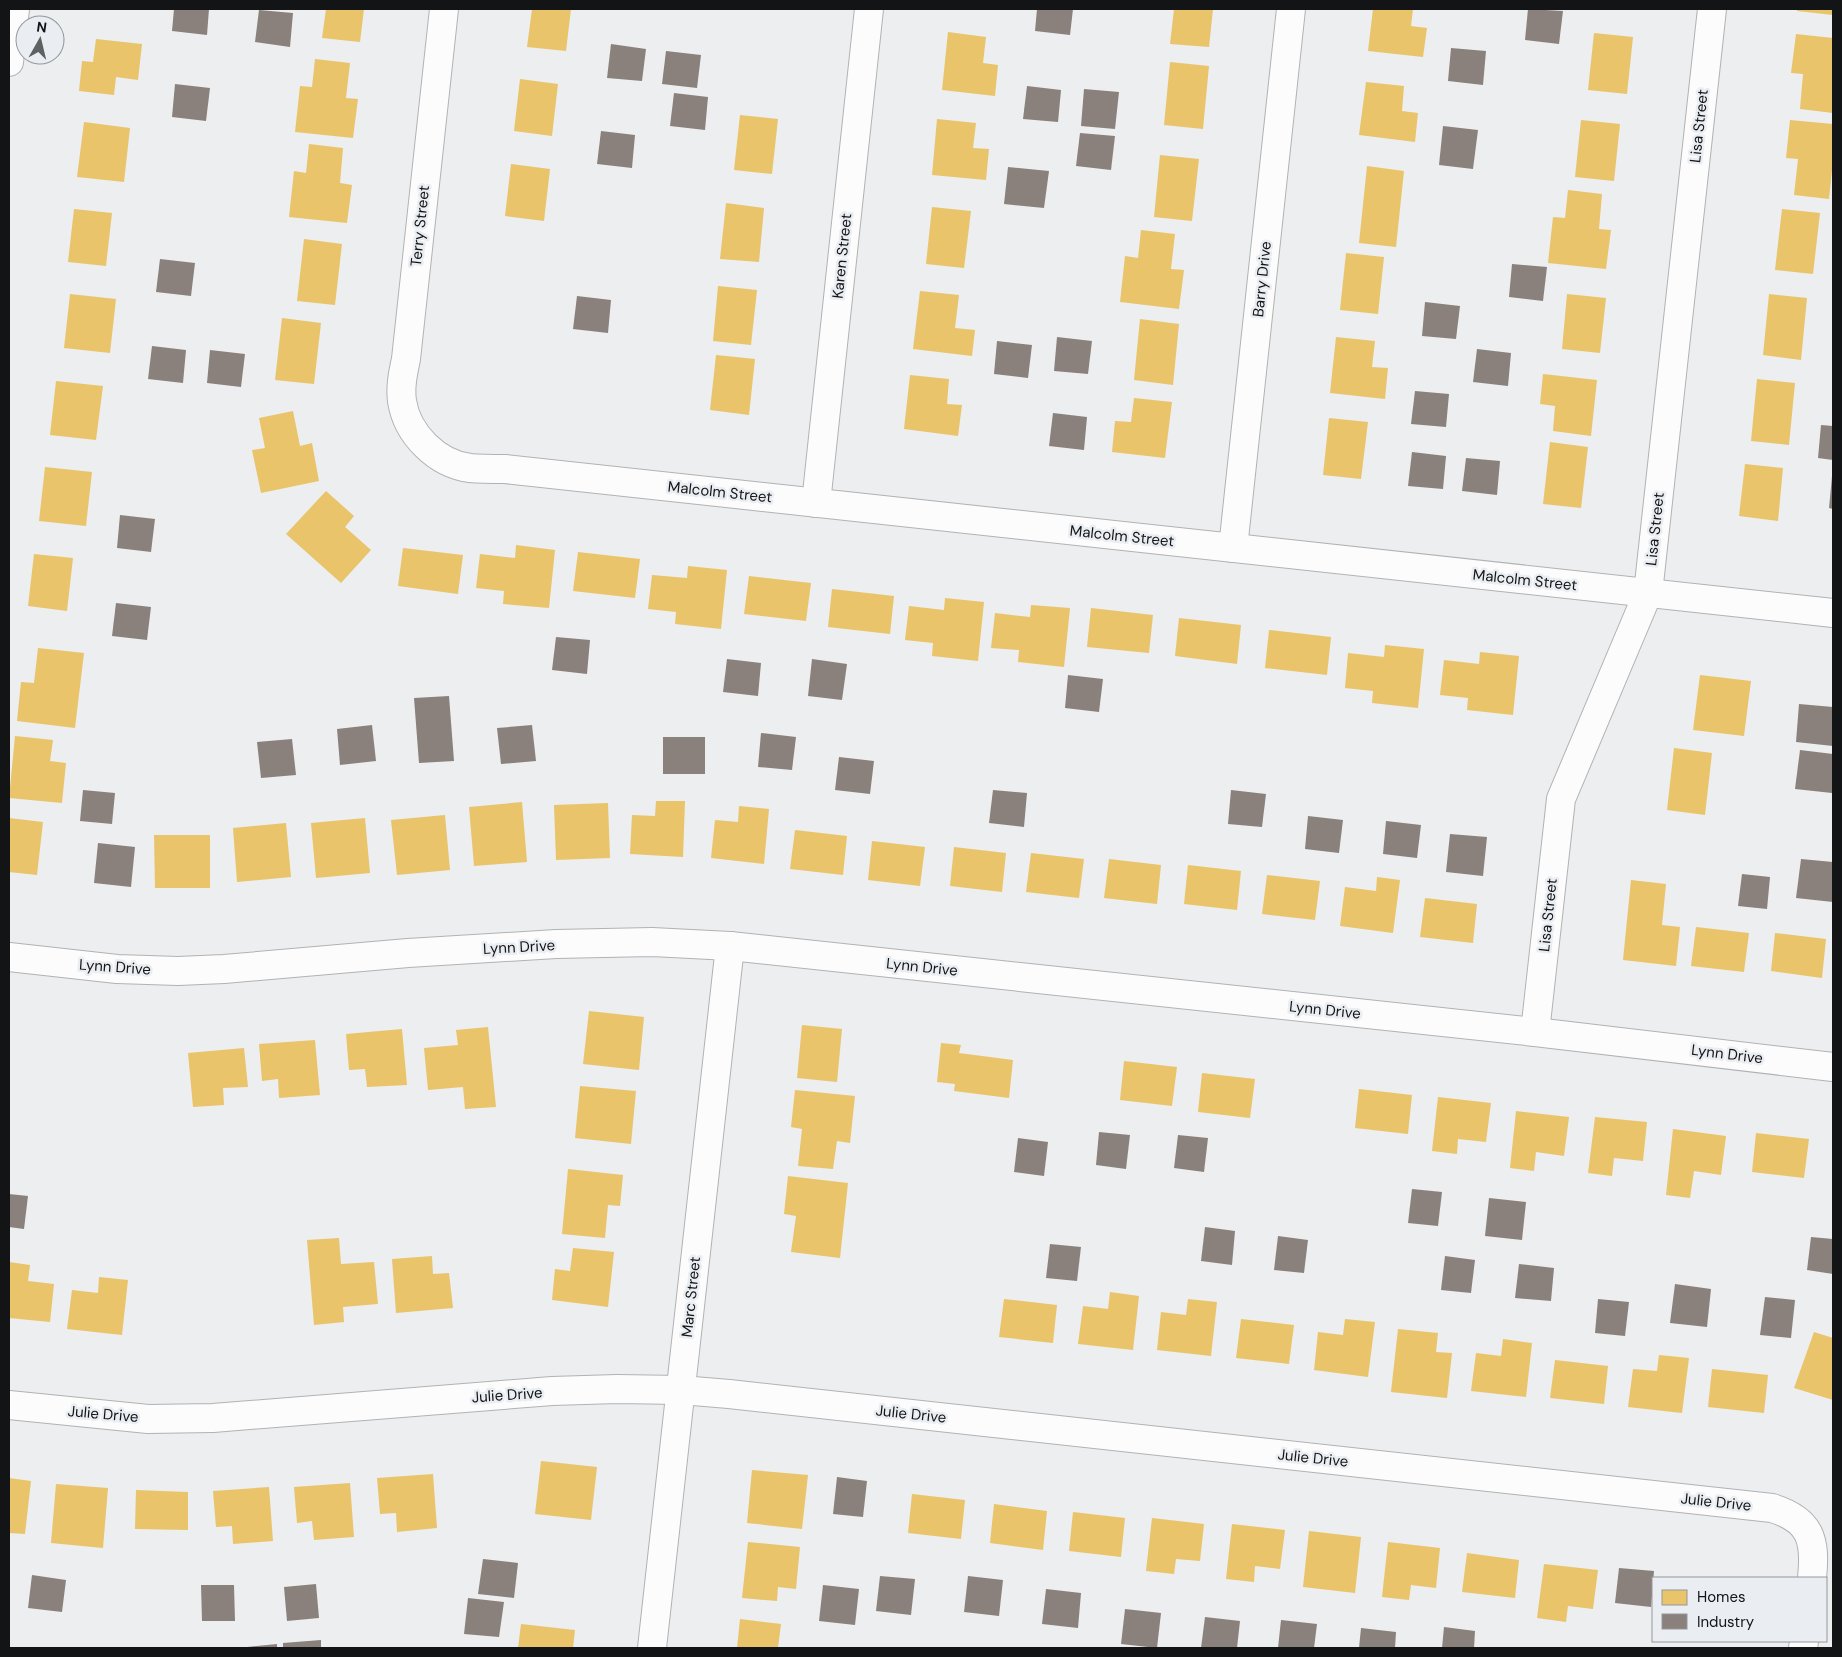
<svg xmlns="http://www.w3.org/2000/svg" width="1842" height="1657" font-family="'DM Sans',sans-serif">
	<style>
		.homes { fill: #e9c46a }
		.industry { fill: #8a817c }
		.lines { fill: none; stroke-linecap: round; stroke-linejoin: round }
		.minor-casing { stroke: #b1b2b4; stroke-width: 30 }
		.minor { stroke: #fcfcfd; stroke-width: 28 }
		.labels { text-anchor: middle; stroke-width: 5; stroke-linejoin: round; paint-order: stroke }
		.street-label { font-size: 15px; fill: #131416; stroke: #eaeef2 }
	</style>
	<rect width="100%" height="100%" fill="#eceef0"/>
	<g class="homes">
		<path d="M326,9H364L360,42L322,38Z"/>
		<path d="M532,9H571L566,51L527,47Z"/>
		<path d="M1174,9H1213L1209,47L1170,44Z"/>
		<path d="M1373,9H1413L1411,26L1427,28L1423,57L1368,51Z"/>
		<path d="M1797,9H1833V15L1797,11Z"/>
		<path d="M948,32L986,37L983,63L998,65L995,96L942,90Z"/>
		<path d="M1594,33L1633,37L1627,94L1588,90Z"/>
		<path d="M1796,34L1833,38V113L1800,109L1803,74L1791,73Z"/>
		<path d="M96,39L142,44L138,80L116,77L114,95L79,91L82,61L93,62Z"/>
		<path d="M315,59L350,63L346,98L358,99L353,138L295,132L300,86L312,87Z"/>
		<path d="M1170,62L1209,66L1203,129L1164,125Z"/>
		<path d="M520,79L558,84L552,136L514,131Z"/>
		<path d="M1366,82L1404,86L1402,111L1418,113L1415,142L1359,135Z"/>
		<path d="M740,115L778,119L772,174L734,170Z"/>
		<path d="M937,119L976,123L973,148L989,149L986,180L932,175Z"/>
		<path d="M1581,120L1620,124L1614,181L1575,177Z"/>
		<path d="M1790,120L1833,124V171L1832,170L1829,199L1794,195L1798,159L1786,158Z"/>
		<path d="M84,122L130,128L124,182L77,177Z"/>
		<path d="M309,144L343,148L340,183L352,185L347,223L289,217L294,171L306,173Z"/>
		<path d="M1160,155L1199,159L1192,221L1154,217Z"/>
		<path d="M511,164L550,169L544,221L505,216Z"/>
		<path d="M1367,166L1404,171L1396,247L1359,243Z"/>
		<path d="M1568,190L1602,194L1599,229L1611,230L1606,269L1548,263L1553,217L1565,218Z"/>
		<path d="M726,203L764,208L759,262L720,259Z"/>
		<path d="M932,207L971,211L964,268L926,264Z"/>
		<path d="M74,209L112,213L106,266L68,262Z"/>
		<path d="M1782,209L1820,213L1813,274L1775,270Z"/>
		<path d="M1141,230L1175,234L1171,269L1184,270L1179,309L1120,302L1125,256L1138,258Z"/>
		<path d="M304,239L342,244L335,305L297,301Z"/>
		<path d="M1346,253L1384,257L1378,314L1340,310Z"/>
		<path d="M718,286L757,290L751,345L713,341Z"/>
		<path d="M920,291L959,295L955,328L975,330L972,356L913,349Z"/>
		<path d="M70,294L116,299L110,353L64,348Z"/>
		<path d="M1567,294L1606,298L1600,353L1562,349Z"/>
		<path d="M1769,294L1807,298L1801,360L1763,355Z"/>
		<path d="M282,318L321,323L314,384L275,380Z"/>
		<path d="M1140,319L1179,324L1173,385L1134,380Z"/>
		<path d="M1336,337L1375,341L1372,367L1388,368L1385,399L1330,393Z"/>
		<path d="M716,355L755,359L749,415L710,410Z"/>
		<path d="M1543,374L1597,380L1591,436L1553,431L1555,406L1540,404Z"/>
		<path d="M910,375L949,379L947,404L962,405L958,436L904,429Z"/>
		<path d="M1757,379L1795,383L1789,445L1751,441Z"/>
		<path d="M56,381L103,386L96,440L50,435Z"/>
		<path d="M1134,398L1172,402L1165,458L1112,452L1115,421L1131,422Z"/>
		<path d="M293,411L300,446L312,443L319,481L261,493L252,450L265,448L259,418Z"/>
		<path d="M1329,418L1368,422L1361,479L1323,475Z"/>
		<path d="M1550,442L1588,447L1581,508L1543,504Z"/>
		<path d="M1745,464L1783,468L1778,521L1739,516Z"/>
		<path d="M45,467L92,472L86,526L39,521Z"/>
		<path d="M326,491L354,516L345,527L371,550L341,583L286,534Z"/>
		<path d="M516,545L555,550L549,608L503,604L504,591L476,588L480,554L515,558Z"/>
		<path d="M403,548L463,555L458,594L398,586Z"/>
		<path d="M578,552L640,559L635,598L573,591Z"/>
		<path d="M34,554L73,558L67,611L28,606Z"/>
		<path d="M688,566L727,570L721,629L675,624L676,612L648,609L652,575L687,578Z"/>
		<path d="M749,576L811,583L806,621L744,614Z"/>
		<path d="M832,589L894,596L890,634L828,627Z"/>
		<path d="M945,598L984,602L978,661L932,656L933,643L905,640L909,606L944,610Z"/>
		<path d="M1031,605L1070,608L1064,667L1018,662L1019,650L991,648L995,613L1030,617Z"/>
		<path d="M1091,608L1153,615L1149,653L1087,647Z"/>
		<path d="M1179,618L1241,625L1237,664L1175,656Z"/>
		<path d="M1269,630L1331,637L1327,675L1265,668Z"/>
		<path d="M1385,645L1424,649L1418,708L1372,703L1373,691L1345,688L1348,653L1384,657Z"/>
		<path d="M38,648L84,653L75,728L17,721L21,682L34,683Z"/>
		<path d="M1480,652L1519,656L1513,715L1467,710L1468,698L1440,695L1444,660L1479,664Z"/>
		<path d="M1700,675L1751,681L1744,736L1693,730Z"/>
		<path d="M15,736L53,740L50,761L66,763L62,803L9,798Z"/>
		<path d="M1674,748L1712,753L1705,815L1667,810Z"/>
		<path d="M656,801H685L683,857L630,854L632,815L655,816Z"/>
		<path d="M522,802L527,862L474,866L469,807Z"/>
		<path d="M608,803L610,858L556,860L554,805Z"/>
		<path d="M739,806L769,809L764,864L711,858L715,820L738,822Z"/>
		<path d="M445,815L450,870L397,875L391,820Z"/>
		<path d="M9,818L43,822L37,875L9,872Z"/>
		<path d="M365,818L370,873L316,878L311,823Z"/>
		<path d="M286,823L291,877L237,882L233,828Z"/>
		<path d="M795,830L847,836L843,875L790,869Z"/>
		<path d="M154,835H210V888H155Z"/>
		<path d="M872,841L925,847L920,886L868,880Z"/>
		<path d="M954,847L1006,853L1002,892L950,886Z"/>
		<path d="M1031,853L1084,859L1079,898L1026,892Z"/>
		<path d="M1109,859L1161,865L1157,904L1104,898Z"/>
		<path d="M1188,865L1241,871L1237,910L1184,904Z"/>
		<path d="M1267,875L1320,881L1315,920L1262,914Z"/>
		<path d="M1377,877L1400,880L1393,933L1340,926L1345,887L1376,891Z"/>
		<path d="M1631,880L1666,884L1662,925L1680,927L1676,966L1623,960Z"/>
		<path d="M1425,898L1477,904L1473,943L1420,937Z"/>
		<path d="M1696,927L1749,933L1744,972L1691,966Z"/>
		<path d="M1775,933L1826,939L1822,978L1771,971Z"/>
		<path d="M589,1011L644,1017L639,1070L583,1064Z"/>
		<path d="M802,1025L842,1029L837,1082L797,1078Z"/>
		<path d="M488,1027L496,1107L465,1109L463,1087L428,1090L424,1048L458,1045L456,1030Z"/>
		<path d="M402,1029L407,1085L367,1087L365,1069L349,1070L346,1034Z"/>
		<path d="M315,1040L320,1095L279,1098L278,1079L262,1081L259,1044Z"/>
		<path d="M941,1043L961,1045L959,1053L1013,1060L1009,1098L954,1091L955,1084L937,1082Z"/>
		<path d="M244,1048L248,1087L223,1088L224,1105L193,1107L188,1053Z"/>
		<path d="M1124,1061L1177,1067L1172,1106L1120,1100Z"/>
		<path d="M1202,1073L1255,1079L1250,1118L1198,1112Z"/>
		<path d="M580,1086L636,1091L631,1144L575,1138Z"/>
		<path d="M1359,1089L1412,1095L1408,1134L1355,1128Z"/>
		<path d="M795,1090L855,1096L850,1143L837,1141L833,1169L798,1166L802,1129L791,1127Z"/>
		<path d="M1438,1097L1491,1103L1486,1142L1458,1139L1457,1154L1432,1151Z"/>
		<path d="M1516,1111L1569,1117L1564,1156L1536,1152L1534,1171L1510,1168Z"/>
		<path d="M1595,1117L1647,1122L1643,1161L1614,1158L1612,1176L1588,1173Z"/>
		<path d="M1673,1129L1726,1136L1721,1175L1694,1171L1690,1198L1666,1195Z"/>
		<path d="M1756,1133L1809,1139L1804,1178L1752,1172Z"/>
		<path d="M568,1169L623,1175L620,1206L608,1205L605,1238L562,1234Z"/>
		<path d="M788,1176L848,1183L840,1258L791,1252L796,1216L784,1214Z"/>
		<path d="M339,1238L341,1264L374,1262L378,1304L343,1307L344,1322L314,1325L307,1240Z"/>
		<path d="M573,1248L614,1252L608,1307L552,1300L555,1269L570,1271Z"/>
		<path d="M432,1256L433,1274L449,1273L453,1308L396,1313L392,1259Z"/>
		<path d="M9,1262L30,1265L28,1281L54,1284L50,1322L9,1318Z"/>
		<path d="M99,1277L128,1280L122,1335L67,1329L72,1290L98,1293Z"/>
		<path d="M1110,1292L1139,1296L1133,1350L1078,1344L1083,1306L1108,1309Z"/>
		<path d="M1004,1299L1057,1305L1053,1343L999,1337Z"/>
		<path d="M1188,1299L1217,1302L1211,1356L1157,1350L1161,1312L1186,1315Z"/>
		<path d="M1241,1319L1294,1325L1289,1364L1236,1358Z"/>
		<path d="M1345,1319L1375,1322L1368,1377L1314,1370L1318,1332L1343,1335Z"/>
		<path d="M1398,1329L1438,1333L1436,1352L1452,1353L1447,1398L1391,1392Z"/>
		<path d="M1814,1332L1833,1338V1400L1794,1388Z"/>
		<path d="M1503,1339L1532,1343L1526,1397L1471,1391L1476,1353L1501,1356Z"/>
		<path d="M1659,1355L1689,1358L1682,1413L1628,1407L1633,1369L1657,1371Z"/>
		<path d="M1555,1360L1608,1366L1604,1404L1550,1398Z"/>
		<path d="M1712,1369L1768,1375L1764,1413L1708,1407Z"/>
		<path d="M541,1461L597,1467L591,1520L535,1514Z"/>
		<path d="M752,1470L808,1475L802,1529L747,1523Z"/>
		<path d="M433,1474L437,1528L397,1532L396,1513L380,1514L377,1478Z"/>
		<path d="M9,1478L31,1481L25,1534L9,1533Z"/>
		<path d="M350,1483L354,1537L314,1540L312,1521L297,1523L294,1487Z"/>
		<path d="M56,1484L108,1488L103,1548L51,1543Z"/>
		<path d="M269,1487L273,1541L233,1544L232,1526L216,1527L213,1491Z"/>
		<path d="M136,1490L188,1492V1530L135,1529Z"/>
		<path d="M912,1494L965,1500L961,1539L908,1533Z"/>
		<path d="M994,1504L1047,1511L1043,1550L990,1543Z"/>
		<path d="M1073,1512L1125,1518L1121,1557L1069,1551Z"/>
		<path d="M1152,1518L1204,1524L1200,1561L1176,1559L1174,1574L1146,1571Z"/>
		<path d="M1232,1524L1285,1530L1280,1569L1255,1566L1254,1582L1226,1579Z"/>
		<path d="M1309,1531L1361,1537L1355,1593L1303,1587Z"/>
		<path d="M748,1542L800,1547L796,1589L778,1587L777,1601L742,1598Z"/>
		<path d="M1388,1542L1440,1548L1436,1588L1411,1585L1409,1600L1382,1597Z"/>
		<path d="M1467,1553L1519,1560L1515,1598L1462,1592Z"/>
		<path d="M1544,1564L1598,1570L1593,1609L1568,1606L1566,1622L1537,1618Z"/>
		<path d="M740,1619L781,1624L778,1648H737Z"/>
		<path d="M521,1624L575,1630L573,1648H518Z"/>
	</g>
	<g class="industry">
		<path d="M174,9H209L207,35L172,31Z"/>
		<path d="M1037,9H1073L1070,35L1035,31Z"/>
		<path d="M1528,9L1563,11L1559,44L1525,40Z"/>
		<path d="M259,10L293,13L290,47L255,42Z"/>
		<path d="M611,44L646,49L642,81L607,78Z"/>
		<path d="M1451,48L1486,51L1483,85L1448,81Z"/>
		<path d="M666,51L701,55L697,88L662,84Z"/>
		<path d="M175,84L210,88L206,121L172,117Z"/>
		<path d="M1027,86L1061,90L1058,122L1023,119Z"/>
		<path d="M1084,89L1119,92L1115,129L1081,126Z"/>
		<path d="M674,93L708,97L705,130L670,126Z"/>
		<path d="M1443,126L1478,130L1473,169L1439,165Z"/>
		<path d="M601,131L635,135L632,168L597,164Z"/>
		<path d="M1080,133L1115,136L1111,170L1076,166Z"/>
		<path d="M1008,167L1049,171L1044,208L1004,204Z"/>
		<path d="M160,259L195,263L191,296L156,292Z"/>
		<path d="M1512,264L1547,267L1543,301L1509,297Z"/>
		<path d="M577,296L611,300L608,333L573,329Z"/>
		<path d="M1425,302L1460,306L1456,339L1422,336Z"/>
		<path d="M1057,337L1092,341L1088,374L1054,371Z"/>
		<path d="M997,341L1032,345L1028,378L994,374Z"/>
		<path d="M152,346L186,350L183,383L148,379Z"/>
		<path d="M1477,349L1511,353L1508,386L1473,382Z"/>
		<path d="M210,350L245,354L241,387L207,383Z"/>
		<path d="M1415,391L1449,394L1446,427L1411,424Z"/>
		<path d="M1053,413L1087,417L1084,450L1049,446Z"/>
		<path d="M1821,425L1833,426V460L1818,458Z"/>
		<path d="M1412,452L1446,456L1443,489L1408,486Z"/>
		<path d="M1466,458L1500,461L1497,495L1462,491Z"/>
		<path d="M1832,476H1833V509L1829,508Z"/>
		<path d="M120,515L155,519L151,552L117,548Z"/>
		<path d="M116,603L151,607L147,640L112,636Z"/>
		<path d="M556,637L590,640L587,674L552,670Z"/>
		<path d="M727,659L761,663L758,696L723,692Z"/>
		<path d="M812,659L847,664L842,700L808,696Z"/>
		<path d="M1068,675L1103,679L1099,712L1065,708Z"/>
		<path d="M449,696L454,761L419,763L414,698Z"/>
		<path d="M1799,704L1833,707V746L1796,742Z"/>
		<path d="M372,725L376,761L340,765L337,729Z"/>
		<path d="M532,725L536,761L501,764L497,728Z"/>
		<path d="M761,733L796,737L792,770L758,767Z"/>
		<rect x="663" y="737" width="42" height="37"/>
		<path d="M292,739L296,775L261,778L257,742Z"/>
		<path d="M1800,750L1833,754L1832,793L1795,789Z"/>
		<path d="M839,757L874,761L870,794L835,790Z"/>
		<path d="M83,790L115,793L112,824L80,821Z"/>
		<path d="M993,790L1027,793L1024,827L989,823Z"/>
		<path d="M1231,790L1266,794L1262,827L1228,824Z"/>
		<path d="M1308,816L1343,820L1339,853L1305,849Z"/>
		<path d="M1386,821L1421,825L1417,858L1383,854Z"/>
		<path d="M1450,834L1487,837L1483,876L1446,872Z"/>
		<path d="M98,843L135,847L131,887L94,883Z"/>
		<path d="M1801,859L1833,862V902L1796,898Z"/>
		<path d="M1742,874L1770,877L1767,909L1738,906Z"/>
		<path d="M1099,1132L1130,1135L1126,1169L1096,1165Z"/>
		<path d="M1178,1135L1208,1138L1204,1172L1174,1168Z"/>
		<path d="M1018,1138L1048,1142L1044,1176L1014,1172Z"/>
		<path d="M1412,1189L1442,1192L1438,1226L1408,1223Z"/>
		<path d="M9,1194L28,1196L24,1229L9,1227Z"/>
		<path d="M1489,1198L1526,1202L1522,1240L1485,1236Z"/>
		<path d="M1205,1227L1235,1231L1232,1265L1201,1261Z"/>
		<path d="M1278,1236L1308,1240L1304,1273L1274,1270Z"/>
		<path d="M1811,1237L1833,1239V1274L1807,1270Z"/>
		<path d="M1050,1244L1081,1247L1077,1281L1046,1278Z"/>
		<path d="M1445,1256L1475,1260L1471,1293L1441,1290Z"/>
		<path d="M1519,1264L1554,1268L1551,1301L1515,1298Z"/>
		<path d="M1675,1284L1711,1289L1707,1327L1670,1323Z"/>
		<path d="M1765,1297L1795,1300L1791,1338L1760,1335Z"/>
		<path d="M1598,1299L1629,1302L1625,1336L1595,1333Z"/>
		<path d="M837,1477L867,1481L863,1517L833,1514Z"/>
		<path d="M483,1559L518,1563L514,1598L478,1594Z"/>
		<path d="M1619,1568L1654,1571L1651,1607L1615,1603Z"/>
		<path d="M32,1575L66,1580L62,1612L28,1608Z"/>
		<path d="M880,1576L915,1579L911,1615L876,1611Z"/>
		<path d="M968,1576L1003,1580L999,1616L964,1612Z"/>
		<path d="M316,1584L319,1618L287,1621L284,1587Z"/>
		<path d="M201,1585H234L235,1621H202Z"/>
		<path d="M823,1585L859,1589L855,1625L819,1621Z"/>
		<path d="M1046,1589L1081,1593L1078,1628L1042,1624Z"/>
		<path d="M468,1598L504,1602L499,1637L464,1634Z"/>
		<path d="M1125,1609L1161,1613L1157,1648L1121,1644Z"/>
		<path d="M1205,1617L1240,1621L1237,1648H1201Z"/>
		<path d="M1281,1620L1317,1624L1314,1648H1278Z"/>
		<path d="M1444,1627L1475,1631L1474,1648H1442Z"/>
		<path d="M1361,1628L1396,1632L1395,1648H1359Z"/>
		<path d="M321,1640V1648H283V1643Z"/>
		<path d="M277,1644V1648H247V1647Z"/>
	</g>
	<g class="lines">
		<defs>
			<g id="minor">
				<path d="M444,9L406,359C403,373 400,387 402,401C407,434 437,464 470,468C481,469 493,469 505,469L1833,613"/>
				<path d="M9,62L15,9"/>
				<path d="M816,503L869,9"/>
				<path d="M1233,548L1291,9"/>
				<path d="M9,957L117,969L178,971L224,969L408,953L556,944L652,942L730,946L1535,1032L1833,1067"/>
				<path d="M1535,1032L1561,799L1648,593L1712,9"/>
				<path d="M9,1405L148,1419L213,1418L552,1391L617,1389L681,1390L729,1394L1772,1508C1811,1520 1816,1540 1812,1578"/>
				<path d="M652,1648L730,946"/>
				<path d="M1803,1648L1804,1641"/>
			</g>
		</defs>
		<use href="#minor" class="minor-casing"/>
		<use href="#minor" class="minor"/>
	</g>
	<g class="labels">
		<g class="street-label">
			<text transform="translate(1699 126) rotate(-84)" y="5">Lisa Street</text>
			<text transform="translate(420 226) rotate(-84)" y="5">Terry Street</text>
			<text transform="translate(842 256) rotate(-84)" y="5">Karen Street</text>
			<text transform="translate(1262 279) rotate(-84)" y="5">Barry Drive</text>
			<text transform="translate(720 492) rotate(6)" y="5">Malcolm Street</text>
			<text transform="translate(1655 529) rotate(-84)" y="5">Lisa Street</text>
			<text transform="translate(1122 536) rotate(6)" y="5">Malcolm Street</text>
			<text transform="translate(1525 580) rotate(6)" y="5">Malcolm Street</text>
			<text transform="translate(1548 915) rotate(-84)" y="5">Lisa Street</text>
			<text transform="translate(519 947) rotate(-3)" y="5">Lynn Drive</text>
			<text transform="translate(115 967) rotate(4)" y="5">Lynn Drive</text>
			<text transform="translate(922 967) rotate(6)" y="5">Lynn Drive</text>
			<text transform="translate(1325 1010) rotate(6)" y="5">Lynn Drive</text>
			<text transform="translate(1727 1054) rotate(7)" y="5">Lynn Drive</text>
			<text transform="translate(691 1297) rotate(-84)" y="5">Marc Street</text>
			<text transform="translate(507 1395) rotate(-4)" y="5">Julie Drive</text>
			<text transform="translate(103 1414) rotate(5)" y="5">Julie Drive</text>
			<text transform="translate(911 1414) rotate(6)" y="5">Julie Drive</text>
			<text transform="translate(1313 1458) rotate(6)" y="5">Julie Drive</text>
			<text transform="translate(1716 1502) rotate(6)" y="5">Julie Drive</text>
		</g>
	</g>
	<rect width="1842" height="1657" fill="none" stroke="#131416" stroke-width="20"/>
	<rect x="1652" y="1577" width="175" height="65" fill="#eaeef2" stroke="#94979a"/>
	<rect x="1662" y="1590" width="25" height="15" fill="#e9c46a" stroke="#94979a"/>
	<text x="1697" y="1602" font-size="15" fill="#131416">Homes</text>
	<rect x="1662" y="1614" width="25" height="15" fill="#8a817c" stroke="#94979a"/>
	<text x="1697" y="1627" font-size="15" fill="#131416">Industry</text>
	<g transform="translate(40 40) rotate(8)"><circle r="24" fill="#eaeef2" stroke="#94979a"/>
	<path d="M0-4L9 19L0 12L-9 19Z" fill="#5f6062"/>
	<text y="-8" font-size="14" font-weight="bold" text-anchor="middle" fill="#131416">N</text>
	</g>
</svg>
